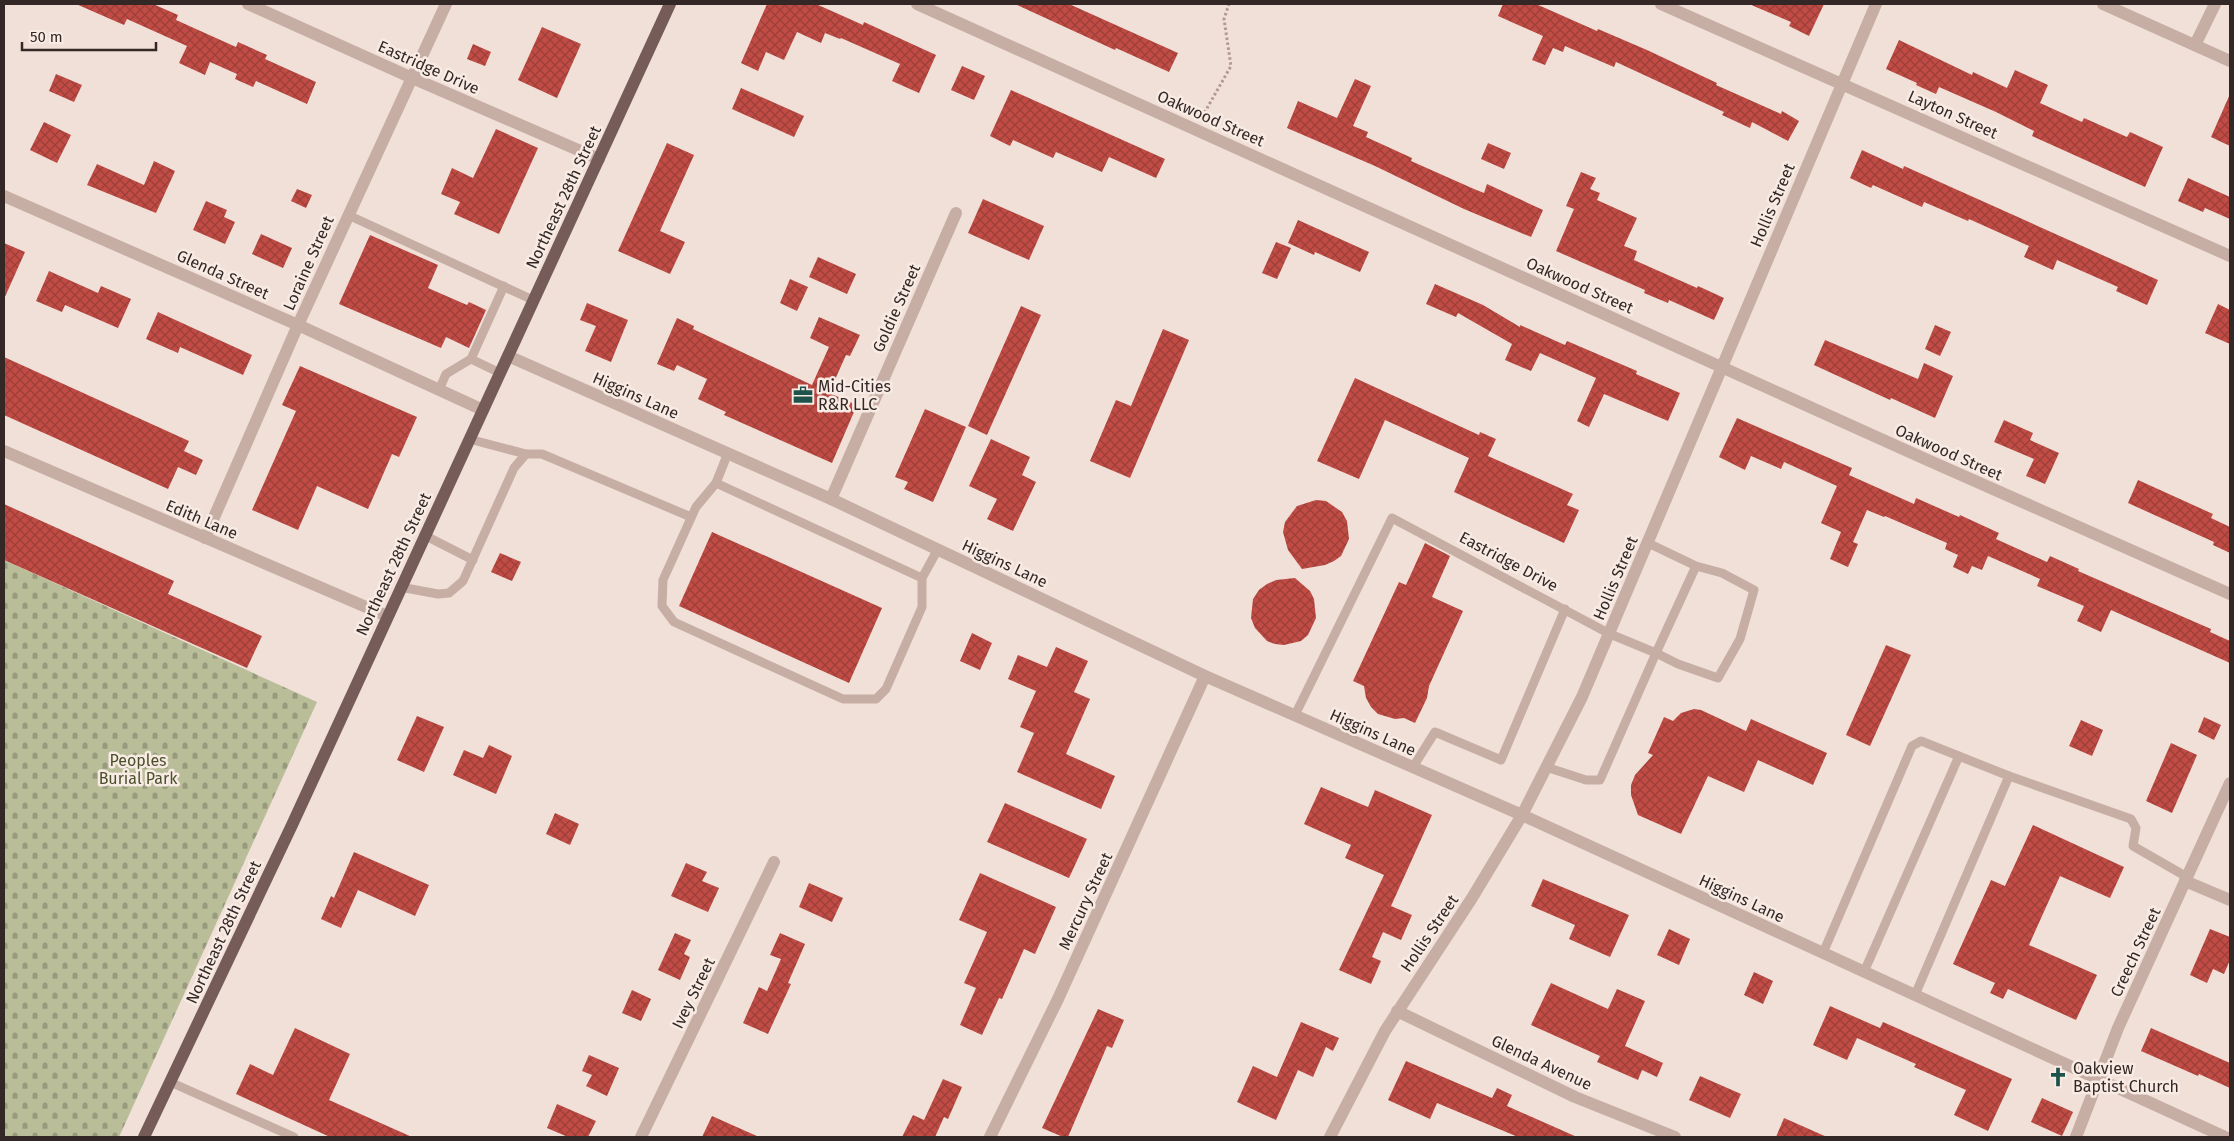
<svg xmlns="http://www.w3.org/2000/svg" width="2234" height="1141" font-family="'Fira Sans',sans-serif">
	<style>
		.cemetery { fill: url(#cemetery-stones) }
		.building { fill: url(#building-cross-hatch) }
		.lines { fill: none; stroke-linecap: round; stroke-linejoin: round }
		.path { stroke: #b39890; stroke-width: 3; stroke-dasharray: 2.5 2.5; stroke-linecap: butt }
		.service { stroke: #c7aea5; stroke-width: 9 }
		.minor { stroke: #c7aea5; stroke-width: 12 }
		.primary { stroke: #755c58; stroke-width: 12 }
		.labels { text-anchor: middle; stroke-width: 5; stroke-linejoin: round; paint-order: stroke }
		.street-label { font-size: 16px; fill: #332826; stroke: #f8ebe4 }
		.poi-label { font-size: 16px; fill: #332826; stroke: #f8ebe4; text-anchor: start }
		.park-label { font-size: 16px; fill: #4a502b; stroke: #f8ebe4 }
	</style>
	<defs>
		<pattern id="cemetery-stones" width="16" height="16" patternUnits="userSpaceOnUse" patternTransform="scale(1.25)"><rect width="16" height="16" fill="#b9be99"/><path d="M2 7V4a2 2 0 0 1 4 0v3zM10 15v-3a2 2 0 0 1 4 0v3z" fill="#979a7d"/></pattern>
		<pattern id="building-cross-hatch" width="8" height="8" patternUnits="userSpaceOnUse" patternTransform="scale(1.25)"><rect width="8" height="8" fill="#c14c45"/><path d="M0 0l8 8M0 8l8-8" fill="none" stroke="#9d3f39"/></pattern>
	</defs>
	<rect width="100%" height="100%" fill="#f0e0d8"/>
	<path class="cemetery" d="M4,560L317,702L119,1137H4Z"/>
	<g class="building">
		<path d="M76,4H153L178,15L176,20L236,47L238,42L267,55L265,59L316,82L307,104L256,81L253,87L235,79L237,74L210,62L205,75L179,63L187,46L127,19L124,25Z"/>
		<path d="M767,4H816L863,25L864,22L936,55L919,93L892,81L900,64L841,38L840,39L825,33L821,43L797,32L784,60L766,52L758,71L741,63Z"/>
		<path d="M1015,4H1069L1178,53L1169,72L1116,48L1115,50Z"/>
		<path d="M1503,4H1536L1597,31L1598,29L1647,50L1717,83L1716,85L1781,114L1782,111L1799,121L1788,141L1752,122L1750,128L1722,115L1724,112L1616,62L1614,67L1565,46L1563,52L1553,48L1545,65L1532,60L1543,36L1498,16Z"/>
		<path d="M1749,4H1824L1809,36L1789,26L1791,22Z"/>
		<path d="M542,27L581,44L557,98L518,80Z"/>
		<path d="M1899,40L1972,75L1973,72L2007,88L2015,70L2048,85L2040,103L2082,122L2084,118L2127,137L2130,132L2163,147L2145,187L2032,136L2034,131L1996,112L1939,87L1936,94L1916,85L1917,83L1886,69Z"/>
		<path d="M473,44L491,52L485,66L467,59Z"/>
		<path d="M962,66L985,76L974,100L951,90Z"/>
		<path d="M56,74L82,85L74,102L49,91Z"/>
		<path d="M1355,79L1371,86L1353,126L1368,132L1366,137L1412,158L1411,161L1474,189L1484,193L1487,184L1543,210L1531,237L1464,209L1375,166L1287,128L1298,101L1337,118Z"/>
		<path d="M741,88L804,116L794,137L732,109Z"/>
		<path d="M1011,90L1165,159L1156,178L1109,157L1102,172L1056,152L1053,158L1013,140L1010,146L990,136Z"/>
		<path d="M2230,94V146L2211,137Z"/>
		<path d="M44,122L71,135L57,163L30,150Z"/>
		<path d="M496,129L538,148L499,234L454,214L460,202L441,194L452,168L473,178Z"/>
		<path d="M667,143L694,155L660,231L685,242L670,274L618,251Z"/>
		<path d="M1488,143L1511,153L1504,169L1481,159Z"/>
		<path d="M1862,150L1903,169L1904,166L2158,280L2147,305L2116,291L2118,287L2057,260L2053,270L2024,257L2029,246L1969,219L1968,221L1924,202L1922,207L1873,185L1871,188L1850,178Z"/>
		<path d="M154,161L175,171L156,213L87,185L97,164L144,185Z"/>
		<path d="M1581,172L1596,178L1590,189L1600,193L1597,200L1637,218L1624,246L1637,251L1634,260L1697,288L1698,286L1724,298L1714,320L1669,300L1668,303L1644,293L1645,290L1556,251L1574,209L1566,206Z"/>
		<path d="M2188,178L2230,197V219L2205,208L2203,212L2178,201Z"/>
		<path d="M297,189L312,195L306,208L291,201Z"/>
		<path d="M983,199L1044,226L1029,260L968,233Z"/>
		<path d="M206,201L227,210L224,217L235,222L225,244L193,230Z"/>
		<path d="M1298,220L1369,252L1360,272L1315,252L1314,255L1288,243Z"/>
		<path d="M261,234L292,248L283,268L252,254Z"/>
		<path d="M370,235L438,265L428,288L467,305L469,302L486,310L469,348L446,337L441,348L339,304Z"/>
		<path d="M1276,242L1291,248L1277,279L1262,273Z"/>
		<path d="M4,243L25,252L4,299Z"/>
		<path d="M818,257L856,274L847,294L809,277Z"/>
		<path d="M49,271L98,293L101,286L131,299L118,328L65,305L62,312L36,301Z"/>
		<path d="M790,279L808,287L797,311L780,303Z"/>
		<path d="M1435,284L1483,305L1520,327V325L1565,345L1567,341L1637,371L1636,374L1680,393L1668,421L1604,394L1589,427L1577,421L1596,378L1540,353L1531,371L1505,360L1512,344L1458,313L1456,317L1426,304Z"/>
		<path d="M587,303L628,320L611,362L585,351L596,326L580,320Z"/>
		<path d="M2218,304L2230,310V344L2205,333Z"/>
		<path d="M1021,306L1041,315L987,435L968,426Z"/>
		<path d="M158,312L252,355L243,375L180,347L178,353L146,339Z"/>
		<path d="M819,317L860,335L850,356L846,355L829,393L857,405L832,463L724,415L726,412L698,399L707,379L677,365L674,371L657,364L677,318L694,326L693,329L812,385L829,347L810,338Z"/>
		<path d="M1935,325L1951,332L1940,356L1925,349Z"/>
		<path d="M1163,329L1189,340L1130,478L1090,461L1116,400L1131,406Z"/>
		<path d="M1825,340L1918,379L1924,363L1953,376L1935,418L1891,398L1890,400L1814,365Z"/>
		<path d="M4,357L189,441L184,451L203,460L196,475L178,467L168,489L4,415Z"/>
		<path d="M300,366L417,417L399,457L392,454L368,509L317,486L298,530L252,510L296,411L282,405Z"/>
		<path d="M1355,378L1479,435L1480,432L1496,439L1488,456L1573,494L1567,505L1579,510L1564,543L1454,492L1469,458L1385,420L1359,479L1317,461Z"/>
		<path d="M925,409L966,427L933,502L904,489L908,482L895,477Z"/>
		<path d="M1737,418L1852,468L1849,475L1914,504L1916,498L1959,517L1960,515L1999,533L1996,539L2047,562L2050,556L2079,569L2078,571L2211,629L2210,632L2230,641V663L2111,610L2101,632L2077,621L2084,606L2037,586L2040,579L1988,556L1982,570L1972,566L1968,574L1953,567L1958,555L1945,549L1947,543L1885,516L1884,517L1867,510L1853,542L1858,544L1848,567L1830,559L1841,532L1821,523L1837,486L1784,462L1781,469L1751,456L1745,470L1719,457Z"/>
		<path d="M2004,420L2033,433L2030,440L2059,453L2045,484L2026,476L2034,459L1994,442Z"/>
		<path d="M991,439L1030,457L1022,475L1036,482L1013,531L987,519L997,499L969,486Z"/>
		<path d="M2138,480L2213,514L2211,518L2230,527V553L2213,545L2214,542L2128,503Z"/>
		<path d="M1316,500L1326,501L1342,512L1347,521L1349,539L1341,556L1334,561L1325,565L1302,569L1288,550L1283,532L1285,522L1297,506Z"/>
		<path d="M4,504L174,581L168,594L262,636L247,668L4,560Z"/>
		<path d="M712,532L882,608L849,683L679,606Z"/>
		<path d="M1425,543L1450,556L1432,597L1463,611L1429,686L1427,698L1415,723L1404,718L1395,719L1378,714L1371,707L1366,698L1364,686L1353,681L1399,582L1406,585Z"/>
		<path d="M500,553L521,562L512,581L491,572Z"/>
		<path d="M1295,578L1310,591L1314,599L1316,618L1308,635L1301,641L1284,645L1275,644L1267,641L1255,628L1251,618L1253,599L1259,590L1267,584L1276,580Z"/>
		<path d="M972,633L992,643L980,670L960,661Z"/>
		<path d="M1886,645L1911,655L1870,746L1846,735Z"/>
		<path d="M1056,647L1088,661L1074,692L1090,699L1066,754L1115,776L1101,809L1017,772L1034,733L1020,727L1036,691L1008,679L1018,655L1047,667Z"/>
		<path d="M1694,709L1701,710L1746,731L1751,719L1827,753L1813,785L1758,760L1744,792L1708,776L1681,834L1638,815L1631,795V785L1635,775L1653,755L1648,753L1664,717L1673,721L1681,713Z"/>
		<path d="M417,716L444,727L424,772L397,760Z"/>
		<path d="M2204,717L2221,725L2214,740L2198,732Z"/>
		<path d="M2081,720L2103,730L2092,756L2069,746Z"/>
		<path d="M2171,743L2197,755L2172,813L2146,801Z"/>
		<path d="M489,745L512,756L496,794L453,775L464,750L483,758Z"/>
		<path d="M1321,787L1368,807L1375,790L1432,815L1391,906L1412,915L1401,940L1383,932L1372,957L1381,961L1371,984L1339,970L1384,875L1345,858L1351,845L1304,824Z"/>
		<path d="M1005,803L1087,839L1069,878L987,842Z"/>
		<path d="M555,813L579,824L570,845L546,834Z"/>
		<path d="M2033,825L2124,867L2110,898L2060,876L2029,945L2097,975L2076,1020L2008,989L2003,999L1990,993L1995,983L1953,964L1991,880L2005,886Z"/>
		<path d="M354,852L429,885L415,916L358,890L341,928L321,919L331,896L334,898Z"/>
		<path d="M686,863L707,872L702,881L719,888L708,912L671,896Z"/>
		<path d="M980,873L1056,907L1035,954L1024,949L1002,999L999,998L982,1035L960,1025L976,988L964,983L987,932L959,920Z"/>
		<path d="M1543,879L1629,915L1610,957L1569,939L1575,925L1531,906Z"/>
		<path d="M809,883L843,898L832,922L799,907Z"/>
		<path d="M1669,929L1690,939L1679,965L1657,955Z"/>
		<path d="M2210,929L2230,937V960L2224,974L2213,969L2207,983L2190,975Z"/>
		<path d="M675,933L691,940L684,954L690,957L680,980L658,970Z"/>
		<path d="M780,933L805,944L788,983L791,984L768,1034L743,1023L759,987L767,991L781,959L770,955Z"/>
		<path d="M1754,972L1773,981L1763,1004L1744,995Z"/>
		<path d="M1551,983L1608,1009L1617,989L1645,1001L1625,1046L1663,1063L1657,1077L1642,1070L1638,1080L1597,1062L1600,1056L1531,1025Z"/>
		<path d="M632,990L651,999L641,1021L622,1013Z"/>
		<path d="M1830,1006L1880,1028L1883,1022L2012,1079L1988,1131L1954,1115L1966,1090L1914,1067L1916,1064L1857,1038L1847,1060L1813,1045Z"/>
		<path d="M1098,1009L1124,1020L1112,1048L1107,1046L1068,1137H1063L1042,1128Z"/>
		<path d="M1301,1022L1339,1038L1333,1051L1326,1047L1313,1077L1298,1070L1276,1120L1237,1102L1253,1066L1277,1077Z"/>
		<path d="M295,1028L350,1054L329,1100L412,1137H330L236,1094L250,1064L273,1075Z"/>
		<path d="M2151,1028L2230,1063V1088L2199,1074L2198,1076L2141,1051Z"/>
		<path d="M589,1055L619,1068L607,1096L586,1086L592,1075L582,1071Z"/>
		<path d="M1406,1061L1492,1098L1497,1088L1512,1095L1507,1106L1577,1137H1518L1437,1103L1430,1119L1388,1100Z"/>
		<path d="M1700,1076L1741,1094L1730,1118L1689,1100Z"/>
		<path d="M943,1079L962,1087L948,1119L944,1117L935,1137H902L913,1115L924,1120Z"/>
		<path d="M2042,1098L2073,1112L2062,1136L2031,1122Z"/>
		<path d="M557,1104L596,1121L588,1137H568L547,1128Z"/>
		<path d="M712,1116L759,1137H702Z"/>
		<path d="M1784,1118L1827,1137H1776Z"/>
	</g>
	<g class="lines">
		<path class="path" d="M1202,117L1231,66L1224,19L1229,4"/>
		<g class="service">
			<path d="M348,215L533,300"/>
			<path d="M500,373L471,359L504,286"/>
			<path d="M439,390L446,374L471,359"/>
			<path d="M469,439L526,454"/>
			<path d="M728,453L716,483L696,507L663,580L662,606L674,622L843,699H876L886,689L922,607V578L938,549"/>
			<path d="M716,483L922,578"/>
			<path d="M424,535L473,560"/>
			<path d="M1648,543L1696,566L1656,653L1678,664L1718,678L1740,639L1754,590L1722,573L1696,566"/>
			<path d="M400,587L438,594L449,593L463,581L514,468L526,454H542L691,517"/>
			<path d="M1295,715L1392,518L1610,634L1656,653L1600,780H1586L1546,767"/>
			<path d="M1413,767L1435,732L1501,760L1565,609"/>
			<path d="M2009,776L2131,819L2136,828L2133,846L2187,877"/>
			<path d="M1823,953L1912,746L1921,741L2009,776L1915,995"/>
			<path d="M1864,972L1959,756"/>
			<path d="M170,1082L294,1137"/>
		</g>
		<g class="minor">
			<path d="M248,4L410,77L599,159"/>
			<path d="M917,4L1923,458L2230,594"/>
			<path d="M1661,4L2230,256"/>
			<path d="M2103,4L2230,61"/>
			<path d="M2195,45L2215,4"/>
			<path d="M4,196L298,325L483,410"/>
			<path d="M508,356L831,499L1205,676L1522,815L2225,1137"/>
			<path d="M4,451L387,616"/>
			<path d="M831,499L956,213"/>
			<path d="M205,538L298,325L446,4"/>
			<path d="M2185,881L2230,900"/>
			<path d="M1397,1011L1575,1097L1675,1137"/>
			<path d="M641,1137L774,862"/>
			<path d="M990,1137L1058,999L1205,676"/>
			<path d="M1330,1137L1385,1031L1472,898L1522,815L1582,697L1876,4"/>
			<path d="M2076,1137L2118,1028L2230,783"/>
		</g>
		<path class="primary" d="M144,1137L292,825L670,4"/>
	</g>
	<defs>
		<symbol id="office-bare" viewBox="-9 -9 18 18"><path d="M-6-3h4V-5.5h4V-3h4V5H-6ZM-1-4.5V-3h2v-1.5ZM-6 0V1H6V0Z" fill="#1e534c" stroke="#f8ebe4" stroke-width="2.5" paint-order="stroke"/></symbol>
		<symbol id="church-bare" viewBox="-9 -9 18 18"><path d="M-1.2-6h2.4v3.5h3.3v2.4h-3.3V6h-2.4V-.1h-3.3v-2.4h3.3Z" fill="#1e534c" stroke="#f8ebe4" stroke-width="2.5" paint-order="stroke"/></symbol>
	</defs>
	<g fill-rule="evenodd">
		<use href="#office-bare" x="789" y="381" width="28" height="28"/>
		<use href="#church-bare" x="2044" y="1063" width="28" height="28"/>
	</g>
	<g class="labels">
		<g class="street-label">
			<text transform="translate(429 67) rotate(24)" y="6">Eastridge Drive</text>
			<text transform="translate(1953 114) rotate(24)" y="6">Layton Street</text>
			<text transform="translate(1211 118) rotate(24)" y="6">Oakwood Street</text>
			<text transform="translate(563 197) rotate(-65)" y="6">Northeast 28th Street</text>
			<text transform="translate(1772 205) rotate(-67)" y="6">Hollis Street</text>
			<text transform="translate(308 263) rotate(-66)" y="6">Loraine Street</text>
			<text transform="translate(223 274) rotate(24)" y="6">Glenda Street</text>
			<text transform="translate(1580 285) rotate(24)" y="6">Oakwood Street</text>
			<text transform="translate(896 308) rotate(-66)" y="6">Goldie Street</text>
			<text transform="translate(636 395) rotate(24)" y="6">Higgins Lane</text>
			<text transform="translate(1949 452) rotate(24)" y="6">Oakwood Street</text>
			<text transform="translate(202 519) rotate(23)" y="6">Edith Lane</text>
			<text transform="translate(1509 561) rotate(28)" y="6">Eastridge Drive</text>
			<text transform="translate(1005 563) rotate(25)" y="6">Higgins Lane</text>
			<text transform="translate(393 564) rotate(-65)" y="6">Northeast 28th Street</text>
			<text transform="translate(1615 578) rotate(-67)" y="6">Hollis Street</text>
			<text transform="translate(1373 732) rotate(24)" y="6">Higgins Lane</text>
			<text transform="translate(1742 898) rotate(25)" y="6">Higgins Lane</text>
			<text transform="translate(1085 901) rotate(-65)" y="6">Mercury Street</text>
			<text transform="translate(223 932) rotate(-65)" y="6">Northeast 28th Street</text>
			<text transform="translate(1429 933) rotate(-56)" y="6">Hollis Street</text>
			<text transform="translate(2135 952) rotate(-65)" y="6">Creech Street</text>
			<text transform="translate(693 993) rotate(-64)" y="6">Ivey Street</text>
			<text transform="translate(1542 1062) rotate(25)" y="6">Glenda Avenue</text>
		</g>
		<g class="poi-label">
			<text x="818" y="392">Mid-Cities<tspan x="818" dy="18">R&amp;R LLC</tspan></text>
			<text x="2073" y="1074">Oakview<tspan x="2073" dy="18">Baptist Church</tspan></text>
		</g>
		<g class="park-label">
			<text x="138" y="766">Peoples<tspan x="138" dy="18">Burial Park</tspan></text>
		</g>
	</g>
	<rect width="2234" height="1141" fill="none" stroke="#332826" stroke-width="10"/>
	<path d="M22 42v8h134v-8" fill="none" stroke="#332826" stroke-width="2.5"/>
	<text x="30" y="42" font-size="15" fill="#332826" stroke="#f8ebe4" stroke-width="4" paint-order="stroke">50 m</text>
</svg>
